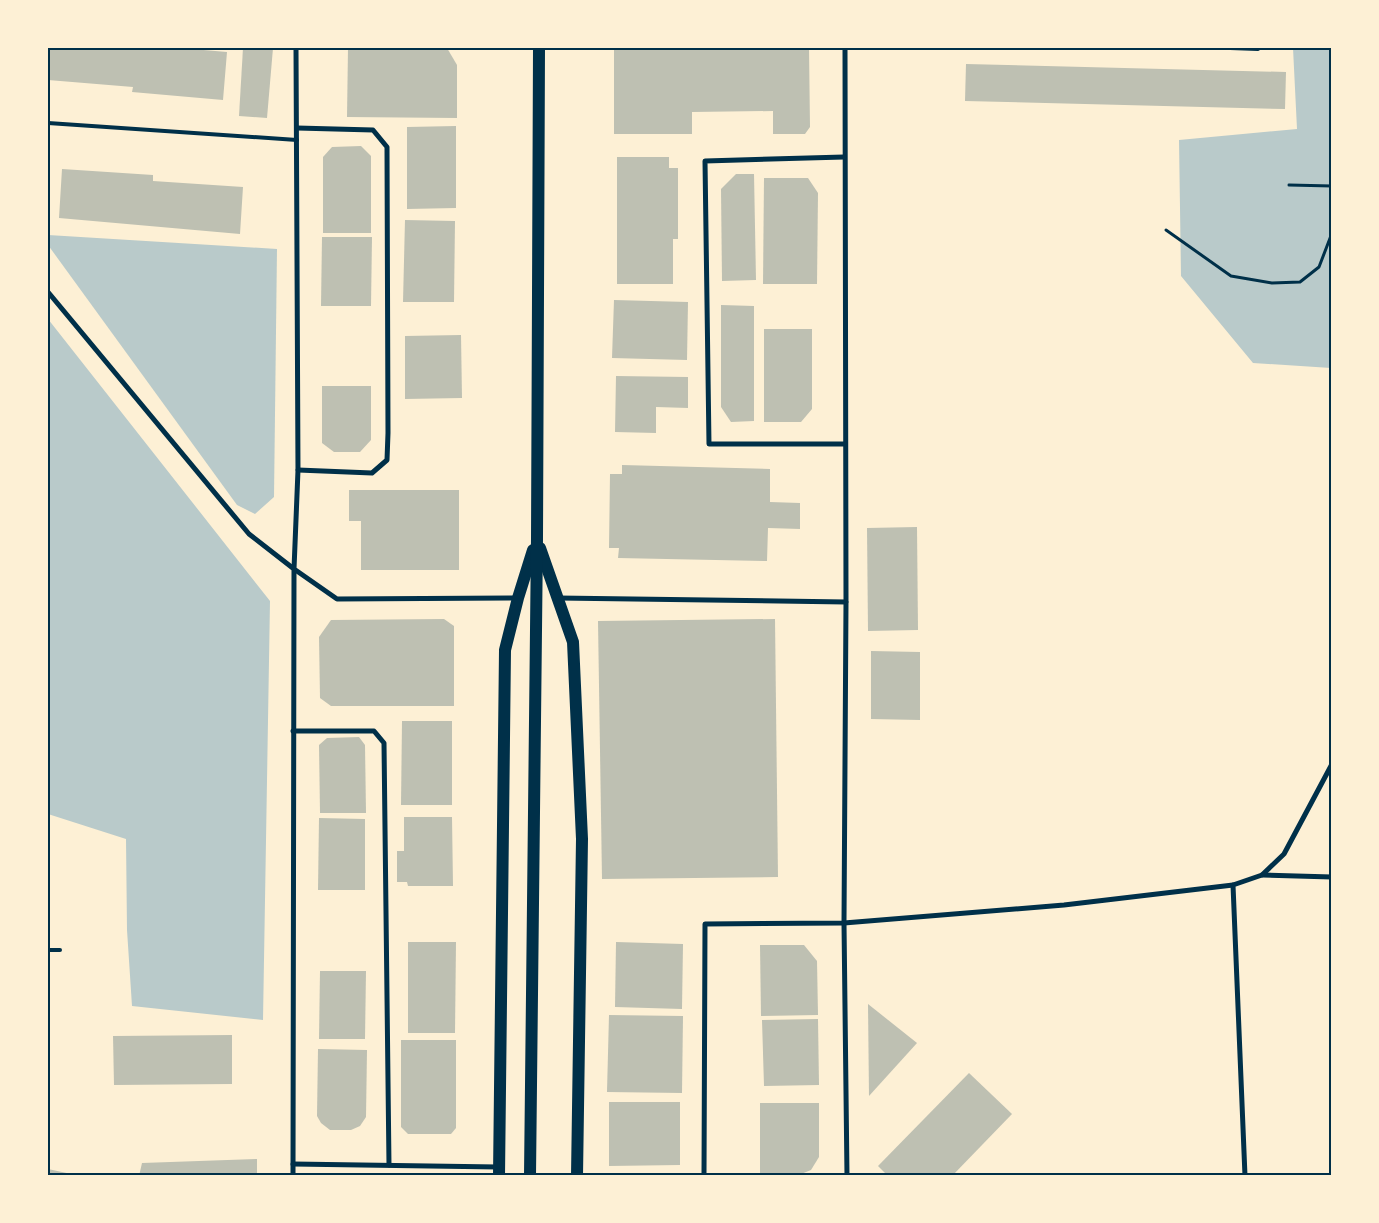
<svg xmlns="http://www.w3.org/2000/svg" width="1379" height="1223" font-family="'Public Sans',sans-serif">
	<style>
		.green { fill: #b9caca }
		.building { fill: #bec0b2 }
		.lines { fill: none; stroke-linecap: round; stroke-linejoin: round }
		.path { stroke: #003049; stroke-width: 3 }
		.service { stroke: #003049; stroke-width: 4 }
		.minor { stroke: #003049; stroke-width: 5 }
		.primary { stroke: #003049; stroke-width: 12 }
		.neatline { fill: none; stroke: #003049; stroke-width: 2 }
	</style>
	<rect width="100%" height="100%" fill="#fdf0d5"/>
	<g class="green">
		<path d="M1293,48H1331V368L1253,363L1181,276L1179,140L1297,129Z"/>
		<path d="M48,235L277,249L274,497L255,514L237,505L48,245Z"/>
		<path d="M48,319L270,601L263,1020L132,1006L127,930L126,839L48,814Z"/>
	</g>
	<g class="building">
		<path d="M48,48H180L227,52L223,100L132,92L133,87L48,80Z"/>
		<path d="M243,48H273L267,118L239,116Z"/>
		<path d="M348,48H447L457,65V118L347,117Z"/>
		<path d="M614,48H809L810,127L805,134H773V111L692,112V134H614Z"/>
		<path d="M966,64L1286,72L1285,109L965,101Z"/>
		<path d="M456,126V208L407,209V127Z"/>
		<path d="M361,146L371,156V233H323V157L332,147Z"/>
		<path d="M617,157H669V168H678V239H673V284H617Z"/>
		<path d="M62,169L153,175V181L243,187L240,234L59,218Z"/>
		<path d="M736,174H754L756,280L722,281L721,189Z"/>
		<path d="M764,178H808L818,193L817,284H763Z"/>
		<path d="M405,220L455,221L454,302H403Z"/>
		<path d="M322,237H372L371,306H321Z"/>
		<path d="M614,300L688,302L687,360L612,358Z"/>
		<path d="M721,305L754,306V421L731,422L721,407Z"/>
		<path d="M764,329H812V409L801,422H764Z"/>
		<path d="M461,335L462,398L405,399V336Z"/>
		<path d="M616,376L688,377V408L656,407V433L615,432Z"/>
		<path d="M322,386H371V440L360,452H334L322,443Z"/>
		<path d="M622,465L770,469V502L800,503V529L768,528L767,561L618,558L619,548H609L610,474H622Z"/>
		<path d="M349,490H459V570H361V521H349Z"/>
		<path d="M917,527L918,630L868,631L867,528Z"/>
		<path d="M444,619L454,626V706H331L320,698L319,637L331,620Z"/>
		<path d="M775,619L778,877L602,879L598,621Z"/>
		<path d="M871,651L920,652V720L871,719Z"/>
		<path d="M402,721H452V805H401Z"/>
		<path d="M359,737L365,745L366,813H320L319,745L327,738Z"/>
		<path d="M404,817H452L453,886H408L407,882H397V851H404Z"/>
		<path d="M319,818L365,819V890H318Z"/>
		<path d="M408,942H456L455,1033H408Z"/>
		<path d="M616,942L683,944L682,1009L615,1007Z"/>
		<path d="M760,945H804L817,961L818,1015L761,1016Z"/>
		<path d="M320,971H366L365,1039H319Z"/>
		<path d="M868,1004L917,1043L869,1096Z"/>
		<path d="M609,1015L683,1016L682,1093L607,1092Z"/>
		<path d="M818,1019L819,1085L764,1086L762,1020Z"/>
		<path d="M232,1035V1084L114,1085L113,1036Z"/>
		<path d="M401,1040H456V1128L451,1134H408L401,1127Z"/>
		<path d="M318,1049L367,1050L366,1117L360,1126L351,1130H330L321,1123L317,1116Z"/>
		<path d="M969,1073L1012,1114L952,1176H888L878,1166Z"/>
		<path d="M609,1102H680V1165L609,1166Z"/>
		<path d="M760,1103H819V1157L811,1170L796,1176H760Z"/>
		<path d="M257,1159V1176H139L142,1163Z"/>
		<path d="M48,1169L76,1175V1176H48Z"/>
	</g>
	<g class="lines">
		<g class="path">
			<path d="M1289,185L1332,186"/>
			<path d="M1166,230L1231,276L1272,283L1300,282L1319,267L1332,233"/>
		</g>
		<g class="service">
			<path d="M1230,48L1258,49"/>
			<path d="M48,123L297,140"/>
			<path d="M48,950H60"/>
		</g>
		<g class="minor">
			<path d="M296,48L298,470L294,569L337,599L517,598"/>
			<path d="M845,48L846,602L844,923L847,1176"/>
			<path d="M297,128L373,130L387,147L388,433L387,460L372,473L298,470"/>
			<path d="M844,157L705,161L709,444H845"/>
			<path d="M48,292L249,534L294,569L293,1176"/>
			<path d="M558,598L846,602"/>
			<path d="M293,731H374L384,743L389,1165"/>
			<path d="M1262,875L1332,877"/>
			<path d="M293,1164L498,1167"/>
			<path d="M704,1176L705,924L844,923L1064,905L1233,885"/>
			<path d="M1245,1176L1233,885L1262,875L1284,854L1332,764"/>
		</g>
		<g class="primary">
			<path d="M540,548L573,642L582,839L577,1176"/>
			<path d="M499,1176L505,650L518,598L533,550"/>
			<path d="M530,1176L537,539L539,48"/>
		</g>
	</g>
	<rect width="1379" height="1223" fill="none" stroke="#fdf0d5" stroke-width="98"/>
	<rect x="49" y="49" width="1281" height="1125" class="neatline"/>
</svg>
